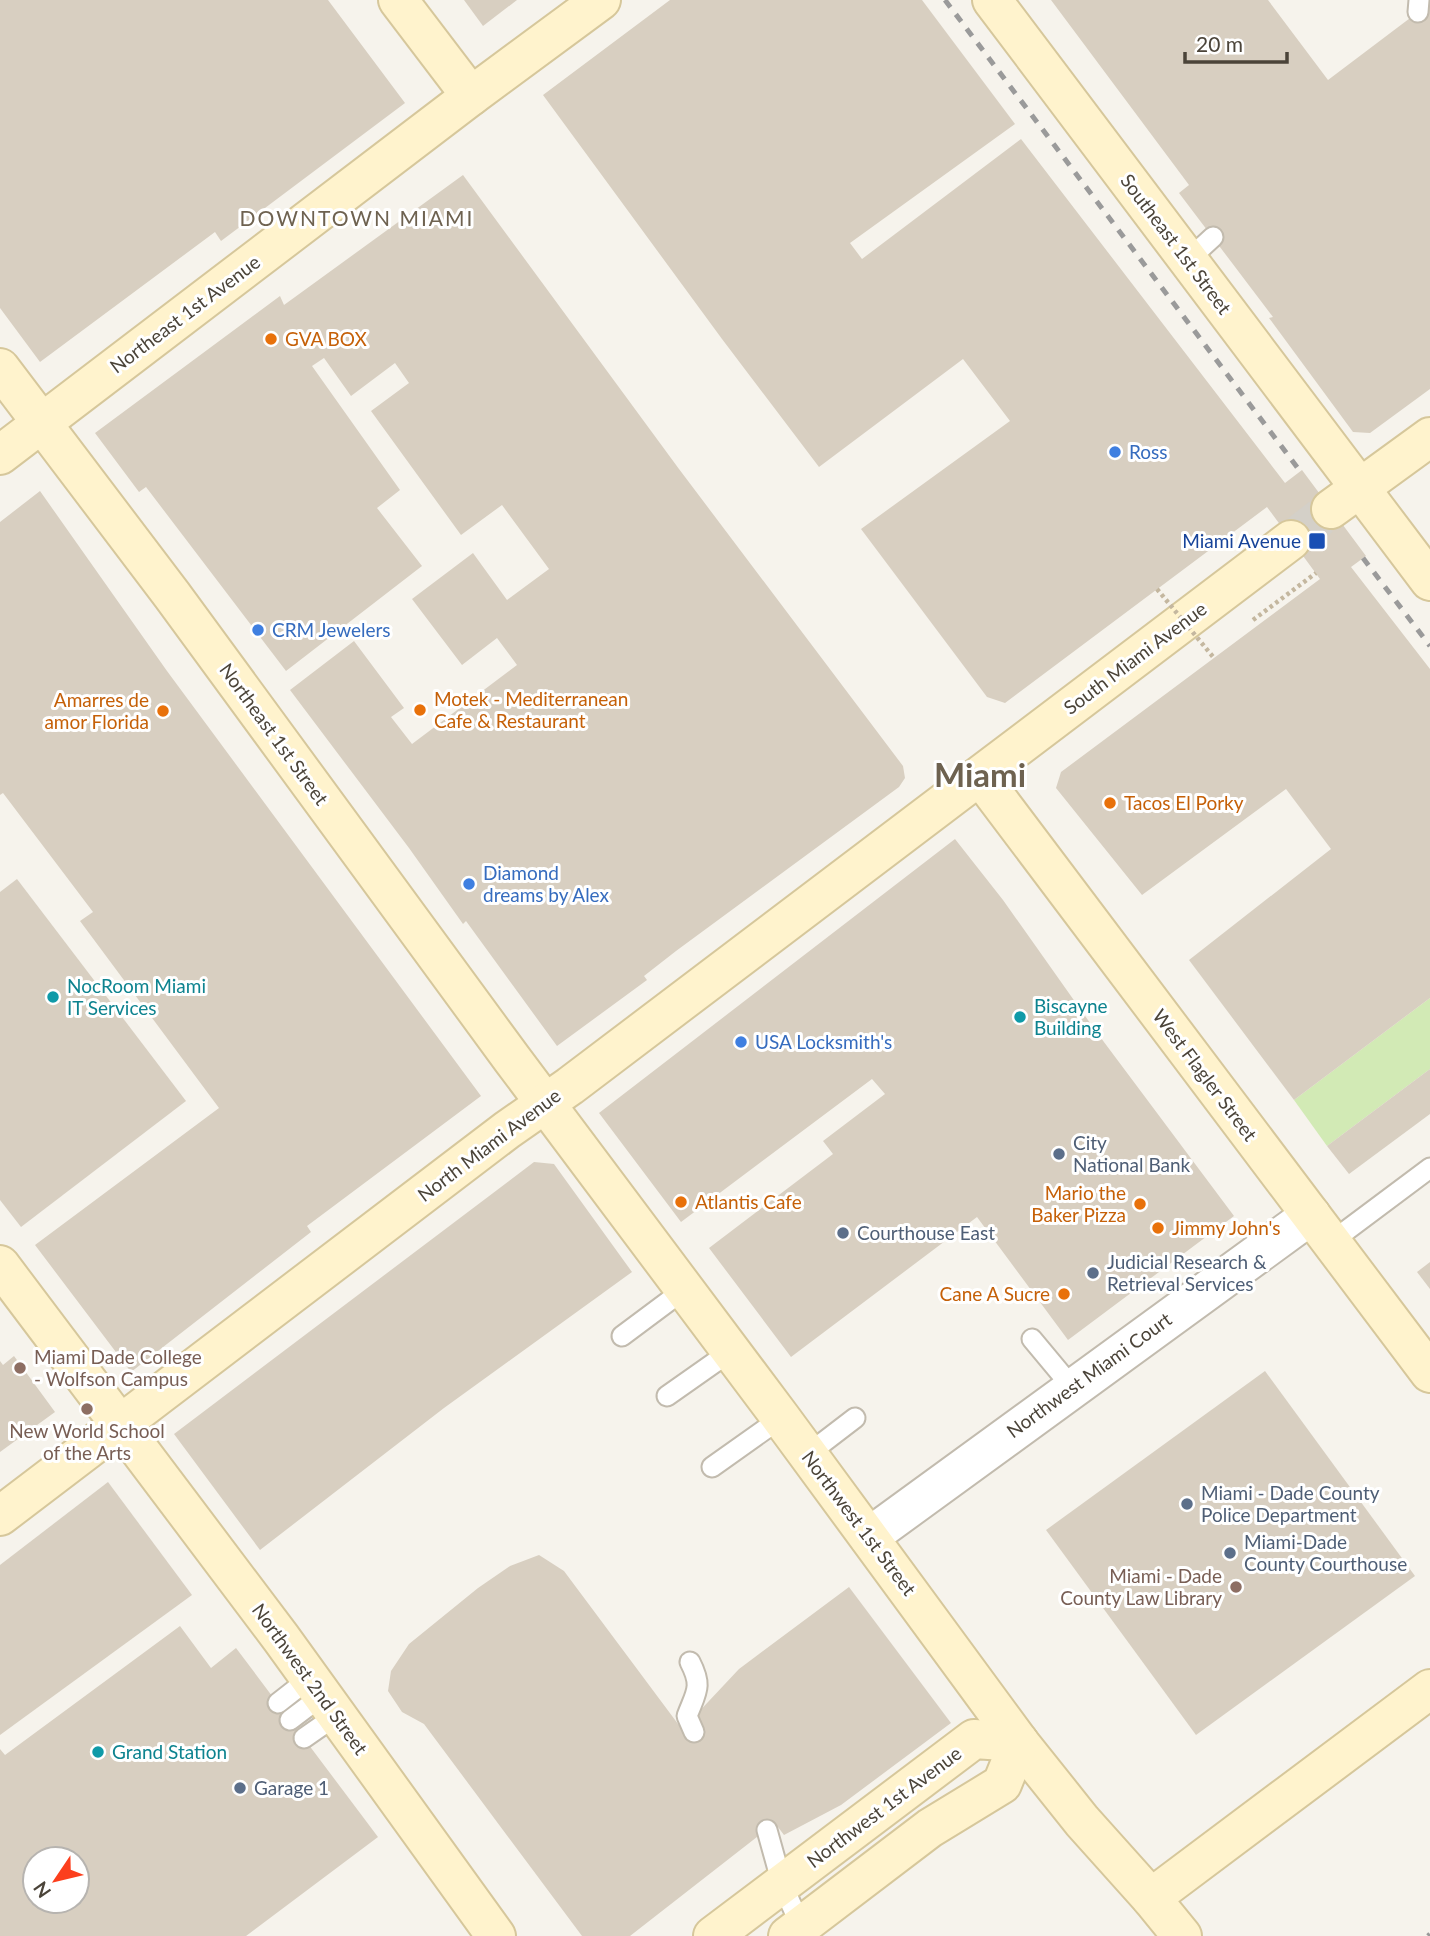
<svg xmlns="http://www.w3.org/2000/svg" width="1430" height="1936" font-family="Lato,sans-serif">
	<style>
		.green { fill: #d2eab5 }
		.building { fill: #d8cfc1; fill-rule: evenodd }
		.lines { fill: none; stroke-linecap: round; stroke-linejoin: round }
		.secondary-tunnel { stroke: #d4d0c8; stroke-width: 38; stroke-dasharray: 38 19; stroke-linecap: butt }
		.lane-casing { stroke: #c2bbae; stroke-width: 23 }
		.street-casing { stroke: #c2bbae; stroke-width: 42 }
		.secondary-casing { stroke: #d6c79b; stroke-width: 42 }
		.path { stroke: #c4b79f; stroke-width: 4.5; stroke-dasharray: 3.5 3.5; stroke-linecap: butt }
		.lane { stroke: #fff; stroke-width: 19 }
		.street { stroke: #fff; stroke-width: 38 }
		.secondary { stroke: #fff3cd; stroke-width: 38 }
		.rail { stroke: #9a9a9a; stroke-width: 5; stroke-dasharray: 9 9; stroke-linecap: butt }
		.path-bridge { stroke: #c4b79f; stroke-width: 4.5; stroke-dasharray: 3.5 3.5; stroke-linecap: butt }
		.food-dot { fill: #e8710a; stroke: #fff; stroke-width: 2.5 }
		.shop-dot { fill: #3f7fe0; stroke: #fff; stroke-width: 2.5 }
		.transit-dot { fill: #1a4fb4; stroke: #fff; stroke-width: 2.5 }
		.culture-dot { fill: #0f9aa8; stroke: #fff; stroke-width: 2.5 }
		.service-dot { fill: #5c6f8a; stroke: #fff; stroke-width: 2.5 }
		.education-dot { fill: #8d6e63; stroke: #fff; stroke-width: 2.5 }
		.labels { text-anchor: middle; stroke-width: 6; stroke-linejoin: round; paint-order: stroke }
		.street-label { font-size: 19px; fill: #4b4439; stroke: #fff }
		.food-label { font-size: 19px; fill: #c56008; stroke: #fff; text-anchor: start }
		.shop-label { font-size: 19px; fill: #366cbe; stroke: #fff; text-anchor: start }
		.transit-label { font-size: 19px; fill: #164399; stroke: #fff; text-anchor: end }
		.culture-label { font-size: 19px; fill: #0d838f; stroke: #fff; text-anchor: start }
		.service-label { font-size: 19px; fill: #4e5e75; stroke: #fff; text-anchor: start }
		.education-label { font-size: 19px; fill: #785e54; stroke: #fff; text-anchor: start }
		.neighbourhood-label { font-size: 21px; letter-spacing: 2px; fill: #6e6250; stroke: #fff }
		.town-label { font-size: 33px; font-weight: bold; fill: #6e6250; stroke: #fff }
	</style>
	<rect width="100%" height="100%" fill="#f6f3ec"/>
	<path class="green" d="M1430,998V1069L1327,1146L1294,1100Z"/>
	<g class="building">
		<path d="M0,0H328L405,103L221,241L215,232L40,362L0,308Z"/>
		<path d="M464,0H517L483,26Z"/>
		<path d="M670,0H922L1015,124L850,243L862,259L1021,139L1285,483L1302,470L1366,556L1351,567L1430,669V998L1294,1100L1189,960L1331,849L1286,789L1142,895L1056,788L1061,772L1320,579L1267,507L1005,703L987,697L861,529L1010,421L963,359L819,467L722,339L543,95Z"/>
		<path d="M1051,0H1268L1328,80L1430,3V389L1370,433L1353,432L1269,318L1273,317L1179,193L1189,185Z"/>
		<path d="M463,175L679,469L903,766L905,778L899,787L676,951L644,976L647,980L557,1046L466,921L463,924L409,848L290,690L354,641L404,708L391,717L412,744L517,665L497,638L462,665L412,599L473,553L507,600L549,569L502,505L461,535L371,411L409,383L395,363L351,396L324,358L312,366L400,490L377,508L422,566L286,671L146,487L139,492L95,433L280,296L284,305Z"/>
		<path d="M40,491L167,671L481,1096L307,1226L311,1232L131,1372L35,1245L219,1108L80,921L93,912L3,793L0,795V522Z"/>
		<path d="M955,839L1003,900L1095,1030L1234,1216L1068,1340L977,1217L791,1357L709,1248L833,1154L823,1141L885,1094L872,1079L681,1222L599,1113Z"/>
		<path d="M17,879L186,1101L21,1227L0,1200V892Z"/>
		<path d="M1430,1069V1114L1349,1174L1327,1146Z"/>
		<path d="M534,1162L554,1164L632,1272L444,1408L260,1550L174,1434Z"/>
		<path d="M1430,1262V1289L1417,1272Z"/>
		<path d="M14,1356L55,1412L0,1452V1361L3,1365Z"/>
		<path d="M1265,1371L1415,1576L1196,1735L1046,1530Z"/>
		<path d="M108,1482L192,1595L0,1735V1565Z"/>
		<path d="M539,1555L564,1571L687,1736L693,1718L739,1669L849,1587L951,1723L841,1805L784,1835L775,1823L630,1936H582L424,1724L402,1712L388,1691L391,1671L409,1644L478,1588L510,1566Z"/>
		<path d="M180,1626L211,1668L236,1648L378,1837L246,1936H0V1749L5,1755ZM35,1859H77V1901H35Z"/>
	</g>
	<g class="lines">
		<path class="secondary-tunnel" d="M1291,540L1331,509"/>
		<defs>
			<g id="lane">
				<path d="M1418,12L1419,0"/>
				<path d="M1188,260L1213,237"/>
				<path d="M1331,1242L1430,1168"/>
				<path d="M622,1336L685,1289"/>
				<path d="M1032,1339L1072,1387"/>
				<path d="M667,1396L731,1351"/>
				<path d="M808,1454L855,1418"/>
				<path d="M712,1467L781,1418"/>
				<path d="M690,1662C703,1687 696,1692 687,1716L694,1732"/>
				<path d="M278,1703L310,1678"/>
				<path d="M290,1720L323,1695"/>
				<path d="M304,1738L337,1715"/>
				<path d="M767,1830L782,1884L801,1926"/>
			</g>
			<path id="street" d="M869,1537L1311,1215"/>
			<g id="secondary">
				<path d="M398,0L471,96"/>
				<path d="M992,0L1430,581"/>
				<path d="M0,368L172,595L512,1059L781,1418L1019,1742L1082,1821L1151,1898L1182,1936"/>
				<path d="M0,455L471,96L601,0"/>
				<path d="M1331,509L1430,437"/>
				<path d="M980,776L1430,1373"/>
				<path d="M0,1265L281,1638L496,1936"/>
				<path d="M0,1516L507,1130L570,1086L1291,540"/>
				<path d="M1151,1898L1430,1689"/>
				<path d="M713,1936L974,1739L1019,1742"/>
				<path d="M788,1936L930,1828L1002,1784L1019,1742"/>
			</g>
		</defs>
		<use href="#lane" class="lane-casing"/>
		<use href="#street" class="street-casing"/>
		<use href="#secondary" class="secondary-casing"/>
		<path class="path" d="M1253,620L1316,573"/>
		<use href="#lane" class="lane"/>
		<use href="#street" class="street"/>
		<use href="#secondary" class="secondary"/>
		<g class="rail">
			<path d="M945,0L1300,471"/>
			<path d="M1363,558L1430,646"/>
			<path d="M1428,1936L1430,1934"/>
		</g>
		<path class="path-bridge" d="M1157,589L1214,658"/>
	</g>
	<g class="food-dot">
		<circle cx="271" cy="339" r="7"/>
		<circle cx="420" cy="710" r="7"/>
		<circle cx="163" cy="711" r="7"/>
		<circle cx="1110" cy="803" r="7"/>
		<circle cx="681" cy="1202" r="7"/>
		<circle cx="1140" cy="1204" r="7"/>
		<circle cx="1158" cy="1228" r="7"/>
		<circle cx="1064" cy="1294" r="7"/>
	</g>
	<g class="shop-dot">
		<circle cx="1115" cy="452" r="7"/>
		<circle cx="258" cy="630" r="7"/>
		<circle cx="469" cy="884" r="7"/>
		<circle cx="741" cy="1042" r="7"/>
	</g>
	<rect class="transit-dot" x="1308" y="532" width="18" height="18" rx="3.5"/>
	<g class="culture-dot">
		<circle cx="53" cy="997" r="7"/>
		<circle cx="1020" cy="1017" r="7"/>
		<circle cx="98" cy="1752" r="7"/>
	</g>
	<g class="service-dot">
		<circle cx="1059" cy="1154" r="7"/>
		<circle cx="843" cy="1233" r="7"/>
		<circle cx="1093" cy="1273" r="7"/>
		<circle cx="1187" cy="1504" r="7"/>
		<circle cx="1230" cy="1553" r="7"/>
		<circle cx="240" cy="1788" r="7"/>
	</g>
	<g class="education-dot">
		<circle cx="20" cy="1368" r="7"/>
		<circle cx="87" cy="1409" r="7"/>
		<circle cx="1236" cy="1587" r="7"/>
	</g>
	<g class="labels">
		<g class="street-label">
			<text transform="translate(1176 244) rotate(53)" y="7">Southeast 1st Street</text>
			<text transform="translate(185 314) rotate(-37)" y="7">Northeast 1st Avenue</text>
			<text transform="translate(1135 658) rotate(-37)" y="7">South Miami Avenue</text>
			<text transform="translate(274 734) rotate(54)" y="7">Northeast 1st Street</text>
			<text transform="translate(1205 1075) rotate(53)" y="7">West Flagler Street</text>
			<text transform="translate(489 1145) rotate(-37)" y="7">North Miami Avenue</text>
			<text transform="translate(1089 1375) rotate(-36)" y="7">Northwest Miami Court</text>
			<text transform="translate(859 1523) rotate(53)" y="7">Northwest 1st Street</text>
			<text transform="translate(310 1679) rotate(54)" y="7">Northwest 2nd Street</text>
			<text transform="translate(884 1807) rotate(-37)" y="7">Northwest 1st Avenue</text>
		</g>
		<g class="food-label">
			<text x="285" y="346">GVA BOX</text>
			<text x="434" y="706">Motek - Mediterranean<tspan x="434" dy="22">Cafe &amp; Restaurant</tspan></text>
			<text x="149" y="707" text-anchor="end">Amarres de<tspan x="149" dy="22">amor Florida</tspan></text>
			<text x="1124" y="810">Tacos El Porky</text>
			<text x="1126" y="1200" text-anchor="end">Mario the<tspan x="1126" dy="22">Baker Pizza</tspan></text>
			<text x="695" y="1209">Atlantis Cafe</text>
			<text x="1172" y="1235">Jimmy John's</text>
			<text x="1050" y="1301" text-anchor="end">Cane A Sucre</text>
		</g>
		<g class="shop-label">
			<text x="1129" y="459">Ross</text>
			<text x="272" y="637">CRM Jewelers</text>
			<text x="483" y="880">Diamond<tspan x="483" dy="22">dreams by Alex</tspan></text>
			<text x="755" y="1049">USA Locksmith's</text>
		</g>
		<g class="transit-label">
			<text x="1301" y="548">Miami Avenue</text>
		</g>
		<g class="culture-label">
			<text x="67" y="993">NocRoom Miami<tspan x="67" dy="22">IT Services</tspan></text>
			<text x="1034" y="1013">Biscayne<tspan x="1034" dy="22">Building</tspan></text>
			<text x="112" y="1759">Grand Station</text>
		</g>
		<g class="service-label">
			<text x="1073" y="1150">City<tspan x="1073" dy="22">National Bank</tspan></text>
			<text x="857" y="1240">Courthouse East</text>
			<text x="1107" y="1269">Judicial Research &amp;<tspan x="1107" dy="22">Retrieval Services</tspan></text>
			<text x="1201" y="1500">Miami - Dade County<tspan x="1201" dy="22">Police Department</tspan></text>
			<text x="1244" y="1549">Miami-Dade<tspan x="1244" dy="22">County Courthouse</tspan></text>
			<text x="254" y="1795">Garage 1</text>
		</g>
		<g class="education-label">
			<text x="34" y="1364">Miami Dade College<tspan x="34" dy="22">- Wolfson Campus</tspan></text>
			<text x="87" y="1438" text-anchor="middle">New World School<tspan x="87" dy="22">of the Arts</tspan></text>
			<text x="1222" y="1583" text-anchor="end">Miami - Dade<tspan x="1222" dy="22">County Law Library</tspan></text>
		</g>
		<g class="neighbourhood-label">
			<text x="357" y="226">DOWNTOWN MIAMI</text>
		</g>
		<g class="town-label">
			<text x="980" y="787">Miami</text>
		</g>
	</g>
	<g transform="translate(56 1880) rotate(235)"><circle r="33" fill="#ffffff" stroke="#b7b4b0" stroke-width="2"/>
	<path d="M0-5L12 26L0 18L-12 26Z" fill="#fc3f1d"/>
	<text y="-10" font-size="19" font-weight="bold" text-anchor="middle" fill="#4b4439">N</text>
	</g>
	<path d="M1185 52v10h102v-10" fill="none" stroke="#4b4439" stroke-width="3.5"/>
	<text x="1196" y="52" font-size="21" fill="#4b4439" stroke="#ffffff" stroke-width="5" paint-order="stroke">20 m</text>
</svg>
